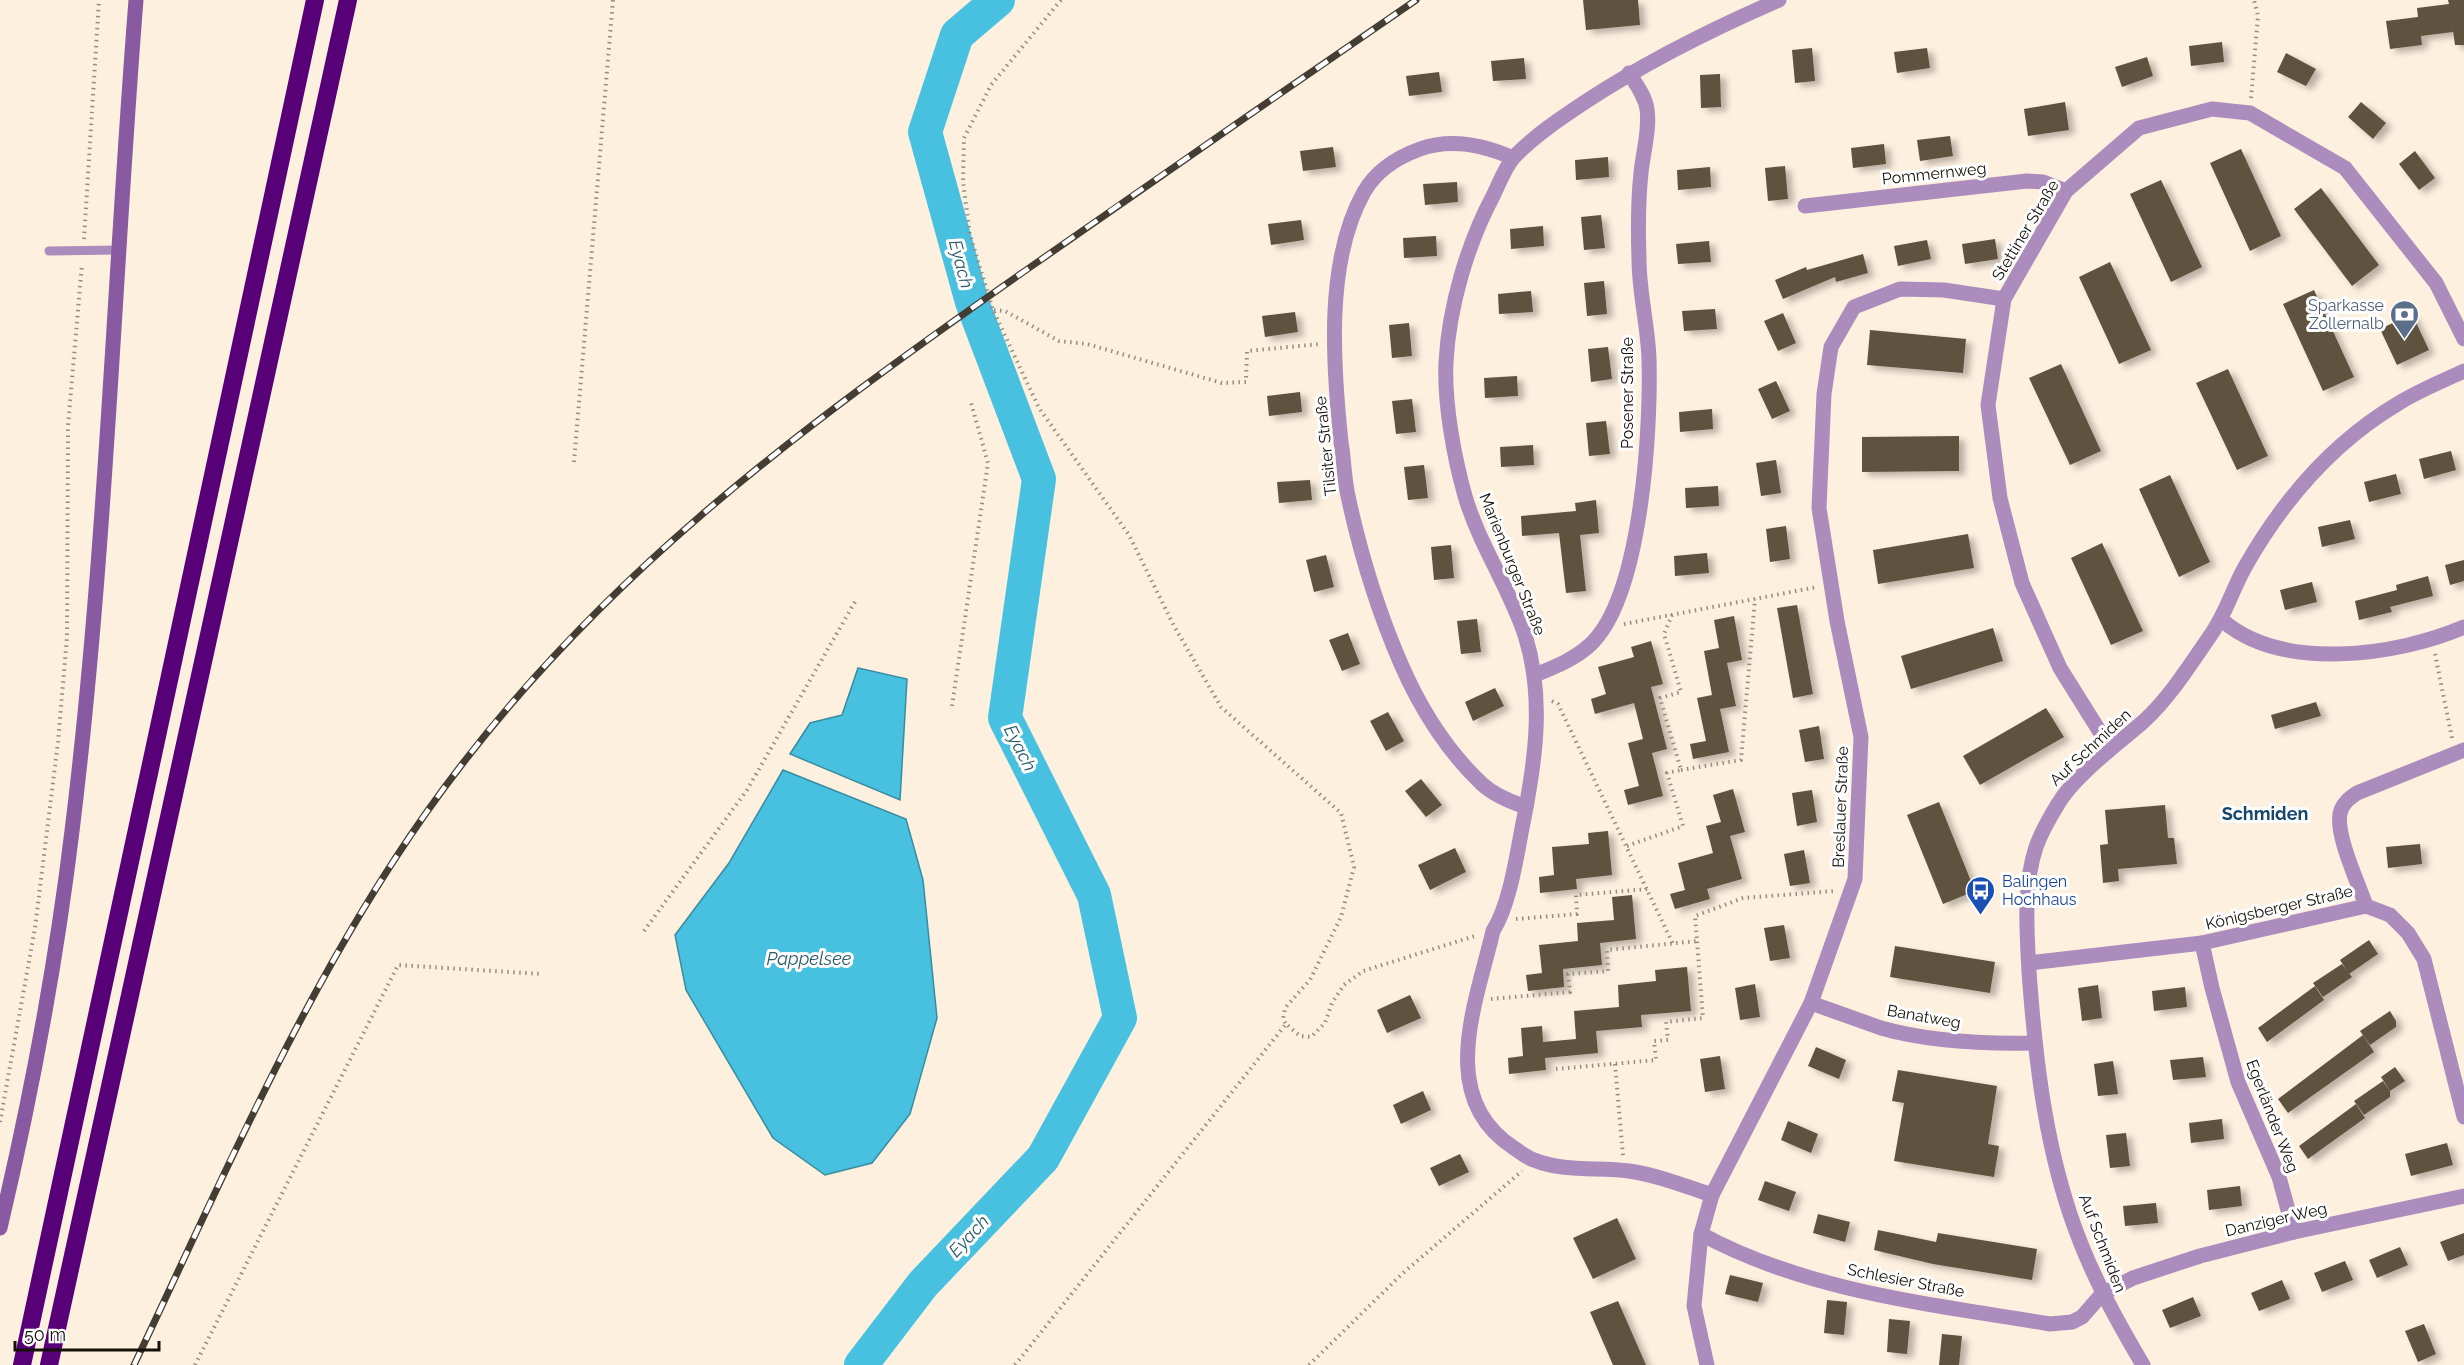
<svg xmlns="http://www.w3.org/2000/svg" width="2464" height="1365" font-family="Raleway,sans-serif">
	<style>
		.water { fill: #48c1e0; stroke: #398ca0; stroke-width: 1.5 }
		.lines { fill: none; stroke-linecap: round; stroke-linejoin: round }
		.river { stroke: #48c1e0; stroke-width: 34 }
		.building { fill: #5f523f; filter: url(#shadow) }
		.path { stroke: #968d80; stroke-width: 4; stroke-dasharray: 1.5 4.5; stroke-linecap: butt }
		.lane { stroke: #ab8cbd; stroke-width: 9 }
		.street { stroke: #ab8cbd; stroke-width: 15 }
		.secondary { stroke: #885aa1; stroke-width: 15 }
		.highway { stroke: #580078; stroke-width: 18 }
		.rail-casing { stroke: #443d34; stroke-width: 7 }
		.rail { stroke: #fff; stroke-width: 4.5; stroke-dasharray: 14; stroke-linecap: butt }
		.labels { text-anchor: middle; stroke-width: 6; stroke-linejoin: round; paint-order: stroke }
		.street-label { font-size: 16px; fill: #151009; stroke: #fff }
		.service-label { font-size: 16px; fill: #4e5e75; stroke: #fff; text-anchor: end }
		.transit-label { font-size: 16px; fill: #164399; stroke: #fff; text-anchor: start }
		.water-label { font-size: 18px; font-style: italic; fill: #285a67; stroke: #fff }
		.neighbourhood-label { font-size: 18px; font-weight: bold; fill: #16476b; stroke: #fff }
	</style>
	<defs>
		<filter id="shadow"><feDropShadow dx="6" dy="4" stdDeviation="3" flood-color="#0004"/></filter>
	</defs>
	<rect width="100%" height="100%" fill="#fdf0df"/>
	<g class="water">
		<path d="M858,668L907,679L900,800L790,754L810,723L842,715Z"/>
		<path d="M783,770L906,819L923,880L937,1018L910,1114L872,1163L825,1175L773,1138L686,990L675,935L729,863Z"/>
	</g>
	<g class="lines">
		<path class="river" d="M861,1365L923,1284L1043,1158L1120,1018L1094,895L1005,718L1039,479L972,302L925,132L957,35L998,0"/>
	</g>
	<g class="building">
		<path d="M1583,0H1638L1640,25L1586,30Z"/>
		<path d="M2448,0H2464V45H2455L2452,24L2453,32L2421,36L2422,45L2390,49L2386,21L2418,17L2417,8L2449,4Z"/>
		<path d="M2222,42L2224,62L2191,66L2189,46Z"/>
		<path d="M1812,48L1815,81L1795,83L1792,50Z"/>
		<path d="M1927,48L1930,68L1897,73L1894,52Z"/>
		<path d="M2286,53L2316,69L2306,86L2277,72Z"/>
		<path d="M2147,57L2153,76L2122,87L2115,67Z"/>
		<path d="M1524,58L1526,79L1493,81L1491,61Z"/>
		<path d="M1439,72L1442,92L1409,96L1406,76Z"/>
		<path d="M1720,74L1721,107L1701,108L1700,75Z"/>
		<path d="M2065,102L2069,130L2028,136L2024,109Z"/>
		<path d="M2361,102L2386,123L2373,139L2348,117Z"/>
		<path d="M1950,136L1953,156L1920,161L1917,140Z"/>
		<path d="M1884,144L1886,164L1853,168L1851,148Z"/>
		<path d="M1333,147L1336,167L1303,171L1300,151Z"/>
		<path d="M2241,149L2281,236L2250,251L2210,163Z"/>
		<path d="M2415,151L2435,178L2419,190L2399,164Z"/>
		<path d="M1608,157L1609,177L1576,180L1575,160Z"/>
		<path d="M1785,166L1788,199L1768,201L1765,168Z"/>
		<path d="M1710,167L1711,187L1678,190L1677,170Z"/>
		<path d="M2161,180L2202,267L2171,282L2130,194Z"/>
		<path d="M1457,182L1458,202L1425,205L1423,184Z"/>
		<path d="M2321,188L2379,265L2352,286L2294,209Z"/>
		<path d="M1601,215L1605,248L1584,250L1581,217Z"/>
		<path d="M1301,220L1304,240L1271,245L1268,224Z"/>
		<path d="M1543,226L1544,246L1511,249L1510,229Z"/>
		<path d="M1436,236L1437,256L1404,258L1403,238Z"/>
		<path d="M1995,239L1998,259L1965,264L1962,244Z"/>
		<path d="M1927,240L1931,259L1898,266L1894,246Z"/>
		<path d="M1709,241L1711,262L1678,264L1676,244Z"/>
		<path d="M1863,254L1868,273L1836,282L1835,277L1783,299L1775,280L1806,267L1807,270Z"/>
		<path d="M2110,262L2151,350L2119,364L2079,277Z"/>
		<path d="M1604,281L1607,314L1587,316L1584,283Z"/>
		<path d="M2314,290L2354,377L2323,391L2283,304Z"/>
		<path d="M1531,291L1533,312L1499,314L1498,294Z"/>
		<path d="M1715,309L1717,329L1684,331L1682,311Z"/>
		<path d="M1295,312L1298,332L1265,337L1262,316Z"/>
		<path d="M1783,313L1796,343L1778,351L1764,321Z"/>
		<path d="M2412,314L2429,350L2397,365L2380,329Z"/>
		<path d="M1409,323L1412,356L1392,358L1389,325Z"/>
		<path d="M1870,330L1966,339L1963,373L1867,365Z"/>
		<path d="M1608,347L1612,379L1591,382L1588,349Z"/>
		<path d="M2061,364L2101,451L2070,465L2029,378Z"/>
		<path d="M2228,369L2268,456L2237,470L2196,383Z"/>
		<path d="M1517,376L1518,396L1485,398L1484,378Z"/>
		<path d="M1776,381L1790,411L1772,419L1758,389Z"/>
		<path d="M1300,392L1302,412L1269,416L1267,396Z"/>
		<path d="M1412,399L1416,432L1396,434L1392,401Z"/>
		<path d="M1712,409L1713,429L1680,432L1679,412Z"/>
		<path d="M1606,421L1610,454L1589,456L1586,423Z"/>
		<path d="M1959,436V471L1862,472V437Z"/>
		<path d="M1533,445L1534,465L1501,467L1500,447Z"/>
		<path d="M2451,451L2456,470L2424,479L2419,459Z"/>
		<path d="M1776,460L1781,493L1761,496L1756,463Z"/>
		<path d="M1424,465L1428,498L1408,500L1404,467Z"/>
		<path d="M2396,474L2401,494L2369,502L2364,482Z"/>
		<path d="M2170,475L2210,562L2179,577L2139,489Z"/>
		<path d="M1310,480L1312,500L1279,503L1277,482Z"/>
		<path d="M1718,486L1719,506L1686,508L1685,488Z"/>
		<path d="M1596,500L1599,533L1580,535L1586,591L1566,593L1559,533L1522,536L1521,516L1576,511L1575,503Z"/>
		<path d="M2350,520L2355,539L2322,547L2318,527Z"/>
		<path d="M1786,526L1790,559L1770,562L1766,529Z"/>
		<path d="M1968,534L1974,568L1878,584L1873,550Z"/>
		<path d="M2102,543L2143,631L2111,645L2071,558Z"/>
		<path d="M1451,545L1454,578L1434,580L1431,547Z"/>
		<path d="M1707,553L1709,573L1675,576L1674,556Z"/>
		<path d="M1326,555L1334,587L1314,592L1306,560Z"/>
		<path d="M2464,560V581L2450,585L2445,565Z"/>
		<path d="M2428,576L2433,596L2390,607L2392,612L2359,620L2355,601L2397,590L2396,585Z"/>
		<path d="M2312,582L2317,602L2285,610L2280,590Z"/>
		<path d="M1797,605L1813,694L1793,698L1777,608Z"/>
		<path d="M1734,616L1742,660L1727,663L1736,706L1720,709L1729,752L1693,759L1690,744L1706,741L1697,698L1712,695L1704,651L1719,648L1714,620Z"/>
		<path d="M1477,619L1481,652L1461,654L1457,621Z"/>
		<path d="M1993,628L2003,661L1911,689L1901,656Z"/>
		<path d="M1348,633L1360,664L1342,671L1329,640Z"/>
		<path d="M1651,641L1663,684L1651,687L1667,749L1652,753L1663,796L1628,805L1624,790L1639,786L1628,743L1643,739L1634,703L1595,714L1591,699L1606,694L1598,667L1634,657L1631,647Z"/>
		<path d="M1495,688L1504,706L1473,721L1465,702Z"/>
		<path d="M2316,702L2321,716L2275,729L2271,715Z"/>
		<path d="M2046,708L2064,737L1980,785L1963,756Z"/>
		<path d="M1388,712L1404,741L1386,751L1370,721Z"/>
		<path d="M1819,726L1824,759L1805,762L1799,730Z"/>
		<path d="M1421,779L1442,805L1426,817L1405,791Z"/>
		<path d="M1733,789L1745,832L1730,836L1742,879L1707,889L1710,899L1675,909L1670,894L1685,890L1678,863L1713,853L1706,826L1721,822L1713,795Z"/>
		<path d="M1812,790L1817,822L1797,826L1792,793Z"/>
		<path d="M1939,802L1975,891L1943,904L1907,815Z"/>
		<path d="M2165,805L2168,838H2174L2177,864L2118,869L2119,881L2103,883L2100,845L2108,844L2105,810Z"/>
		<path d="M1608,831L1612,875L1576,879L1577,889L1540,893L1539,877L1554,875L1552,847L1589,844L1588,833Z"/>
		<path d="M2420,844L2422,864L2388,868L2386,847Z"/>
		<path d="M1455,848L1466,872L1430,890L1418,865Z"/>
		<path d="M1804,850L1810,883L1790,886L1784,854Z"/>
		<path d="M1632,895L1636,939L1600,943L1602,965L1563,969L1564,987L1528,991L1526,975L1542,973L1539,945L1578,941L1577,923L1614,920L1612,897Z"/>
		<path d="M1784,925L1790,958L1770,961L1764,928Z"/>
		<path d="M2369,940L2378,954L2349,974L2340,960Z"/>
		<path d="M1895,946L1995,962L1990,993L1890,977Z"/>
		<path d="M2342,964L2352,977L2323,997L2313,983Z"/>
		<path d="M1687,967L1691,1011L1641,1015L1642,1027L1596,1031L1598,1053L1545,1058L1546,1070L1509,1074L1508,1058L1523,1056L1521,1028L1542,1026L1543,1042L1576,1039L1574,1011L1619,1007L1618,985L1656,981L1655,970Z"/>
		<path d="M1755,984L1760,1017L1740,1020L1735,988Z"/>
		<path d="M2098,985L2102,1018L2082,1021L2078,988Z"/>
		<path d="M2315,986L2324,1000L2267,1042L2258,1028Z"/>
		<path d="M2185,987L2187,1007L2154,1011L2152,991Z"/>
		<path d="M1410,995L1421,1018L1387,1033L1377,1010Z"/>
		<path d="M2390,1011L2396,1021V1027L2370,1045L2360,1031Z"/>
		<path d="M2363,1035L2374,1052L2288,1113L2278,1099Z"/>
		<path d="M1816,1047L1846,1060L1839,1079L1808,1066Z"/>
		<path d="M1720,1056L1725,1089L1705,1092L1700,1059Z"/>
		<path d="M2203,1057L2206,1077L2173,1080L2170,1060Z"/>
		<path d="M2113,1061L2118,1094L2098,1096L2094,1064Z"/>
		<path d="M2395,1067L2405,1081L2390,1091L2381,1077Z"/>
		<path d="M1898,1070L1997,1086L1988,1144L1999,1146L1994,1177L1894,1161L1904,1103L1892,1101Z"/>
		<path d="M2383,1081L2390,1091V1097L2364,1115L2354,1101Z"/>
		<path d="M1423,1091L1431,1110L1401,1124L1393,1105Z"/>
		<path d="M2356,1104L2365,1118L2308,1159L2299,1146Z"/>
		<path d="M2222,1119L2224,1139L2191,1143L2189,1123Z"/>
		<path d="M1788,1121L1818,1134L1811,1153L1781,1140Z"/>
		<path d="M2126,1133L2130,1166L2110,1168L2106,1135Z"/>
		<path d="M2447,1143L2453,1165L2411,1176L2405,1154Z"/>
		<path d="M1460,1154L1469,1172L1439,1186L1430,1168Z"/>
		<path d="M1765,1181L1796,1192L1789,1211L1758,1200Z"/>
		<path d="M2240,1186L2242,1206L2209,1210L2207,1190Z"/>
		<path d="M2156,1203L2158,1223L2125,1226L2123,1206Z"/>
		<path d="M1818,1214L1850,1222L1845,1242L1813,1233Z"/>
		<path d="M1617,1218L1636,1259L1593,1279L1573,1238Z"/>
		<path d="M1878,1230L1936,1242L1938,1233L2037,1249L2032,1280L1933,1264L1874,1250Z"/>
		<path d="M2464,1233V1255L2448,1261L2440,1242Z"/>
		<path d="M2400,1247L2408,1265L2377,1278L2369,1260Z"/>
		<path d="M2345,1261L2353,1280L2322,1292L2314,1273Z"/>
		<path d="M1730,1275L1763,1283L1758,1302L1725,1294Z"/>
		<path d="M2282,1280L2290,1299L2259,1311L2251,1293Z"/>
		<path d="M2193,1297L2201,1316L2170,1328L2162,1310Z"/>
		<path d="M1827,1300L1847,1302L1844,1335L1824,1333Z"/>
		<path d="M1618,1301L1646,1365H1613L1590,1312Z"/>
		<path d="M1889,1319L1910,1321L1907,1354L1887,1352Z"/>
		<path d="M2424,1324L2436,1354L2418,1362L2405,1331Z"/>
		<path d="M1942,1334L1962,1336L1959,1365H1939Z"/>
	</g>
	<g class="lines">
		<g class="path">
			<path d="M1061,0L991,85L964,138L963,182L970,235L993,310L1039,408L1129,535L1174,626L1221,707L1341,813L1354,867L1341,917L1310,980L1285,1008L1283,1019L1286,1024"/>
			<path d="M2251,98L2258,16L2254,0"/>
			<path d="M84,239L99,0"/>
			<path d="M994,310L1005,311L1059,341L1087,344L1222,383L1246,382L1247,351L1320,344"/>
			<path d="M574,462L613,0"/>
			<path d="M1624,624L1817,587"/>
			<path d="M2435,654L2452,738"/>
			<path d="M1552,701L1558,704L1673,944"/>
			<path d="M952,706L988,463L971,403"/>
			<path d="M1681,770L1741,760L1755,599"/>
			<path d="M1627,846L1683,826L1667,773L1681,770L1660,698L1681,692L1664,634L1672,615"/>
			<path d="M1516,919L1577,914L1576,895L1648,889"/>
			<path d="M644,931L747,790L856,600"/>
			<path d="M1491,999L1570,992L1568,974L1608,971L1607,950L1697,941L1695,916L1743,898L1835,891"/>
			<path d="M1615,1064L1623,1156"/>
			<path d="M1556,1069L1656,1060L1654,1041L1668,1040L1666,1022L1703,1018L1697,941"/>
			<path d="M0,1122L35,928L58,742L67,637L68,426L82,264"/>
			<path d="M195,1365L398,965L542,974"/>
			<path d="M1015,1365L1286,1024L1300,1036L1311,1037L1325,1023L1332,1003L1344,985L1363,971L1475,936"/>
			<path d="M1309,1365L1403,1273L1522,1171"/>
		</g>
		<path class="lane" d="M49,251L119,250"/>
		<g class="street">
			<path d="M1513,158C1484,145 1451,138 1420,149C1398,157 1376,171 1364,192C1325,261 1333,365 1341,442C1344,459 1344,478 1348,496C1360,552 1378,611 1401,664C1420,708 1448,752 1482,784C1494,795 1511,802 1526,807"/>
			<path d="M1805,206L2027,181L2043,182L2066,191"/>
			<path d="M2222,620C2281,672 2397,656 2464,627"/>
			<path d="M1535,675C1555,667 1575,659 1591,644C1642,595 1651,428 1649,359C1648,326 1639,293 1639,259C1638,231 1638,201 1641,173C1643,152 1650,130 1647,109C1645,96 1636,84 1629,73"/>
			<path d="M2110,748L2060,668L2022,583L2000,498L1988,405L2004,299L2066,191L2139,128L2212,109L2250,113L2345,168L2436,283L2464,339"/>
			<path d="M2366,906C2359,884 2333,831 2341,810C2344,802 2350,798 2357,793L2464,750"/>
			<path d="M2202,943L2212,988L2238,1082L2279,1177L2294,1232"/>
			<path d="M2029,963L2202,943L2366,906L2390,915L2408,933L2424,959L2464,1117"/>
			<path d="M1811,1003C1834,1011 1858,1020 1881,1028C1930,1042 1984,1044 2034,1043"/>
			<path d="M1712,1195C1685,1186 1657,1175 1629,1171C1598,1167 1563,1172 1534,1160C1527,1158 1520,1152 1514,1148C1436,1098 1476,1004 1493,931C1511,902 1517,852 1524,818C1536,757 1544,695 1525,635C1509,587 1479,544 1465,496C1454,457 1444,403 1446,362C1449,307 1467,245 1493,196C1499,184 1505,167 1514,157C1534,136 1561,118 1585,102C1646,62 1712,29 1779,0"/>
			<path d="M1701,1234C1808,1292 1932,1304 2050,1324L2072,1322L2082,1317L2102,1294L2133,1278L2200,1256L2294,1232L2464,1196"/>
			<path d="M1707,1365L1694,1306L1701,1234L1712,1195L1811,1003L1855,879L1861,737L1837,621L1819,508L1824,394L1831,347L1854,307L1900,289L1944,290L2004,299"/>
			<path d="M2143,1365C2114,1316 2088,1268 2070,1214C2044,1136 2035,1054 2029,972C2027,932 2023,886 2036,847C2041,833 2050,817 2058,804C2074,776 2119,743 2144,721C2170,697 2190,665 2210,636C2226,614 2232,590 2245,567C2283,500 2333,442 2399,403C2420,390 2443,381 2464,371"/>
		</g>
		<path class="secondary" d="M0,1228C31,1097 56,964 72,831C106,555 114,277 136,0"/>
		<g class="highway">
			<path d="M22,1365L315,0"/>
			<path d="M49,1365L348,0"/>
		</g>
		<defs>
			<path id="rail" d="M134,1365C223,1178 306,983 426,813C589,582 800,428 1029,268C1157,178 1287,89 1416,0"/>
		</defs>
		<use href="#rail" class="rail-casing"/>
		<use href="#rail" class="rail"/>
	</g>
	<defs>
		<symbol id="bank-pin" viewBox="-11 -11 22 30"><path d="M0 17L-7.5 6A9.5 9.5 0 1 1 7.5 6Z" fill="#5c6f8a" stroke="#fff"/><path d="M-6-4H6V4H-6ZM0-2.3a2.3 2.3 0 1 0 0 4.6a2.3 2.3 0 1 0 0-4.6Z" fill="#fff"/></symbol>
		<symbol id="bus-pin" viewBox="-11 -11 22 30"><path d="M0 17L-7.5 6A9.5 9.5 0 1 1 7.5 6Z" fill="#1a4fb4" stroke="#fff"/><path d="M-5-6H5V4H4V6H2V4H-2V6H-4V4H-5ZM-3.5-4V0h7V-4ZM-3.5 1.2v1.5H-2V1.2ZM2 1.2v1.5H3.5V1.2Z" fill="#fff"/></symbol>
	</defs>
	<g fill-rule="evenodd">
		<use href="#bank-pin" x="2388" y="298" width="33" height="45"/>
		<use href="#bus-pin" x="1964" y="874" width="33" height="45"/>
	</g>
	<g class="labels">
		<g class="street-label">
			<text transform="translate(1934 173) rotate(-6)" y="6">Pommernweg</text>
			<text transform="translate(2025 230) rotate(-59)" y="6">Stettiner Straße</text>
			<text transform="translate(1627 393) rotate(-90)" y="6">Posener Straße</text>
			<text transform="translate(1325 446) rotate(-96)" y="6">Tilsiter Straße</text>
			<text transform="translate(1513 564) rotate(68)" y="6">Marienburger Straße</text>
			<text transform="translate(2090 747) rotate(-43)" y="6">Auf Schmiden</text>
			<text transform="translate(1840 807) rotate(-88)" y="6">Breslauer Straße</text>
			<text transform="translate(2279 907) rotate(-13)" y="6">Königsberger Straße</text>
			<text transform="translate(1924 1016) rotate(10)" y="6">Banatweg</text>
			<text transform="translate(2273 1116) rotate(69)" y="6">Egerländer Weg</text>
			<text transform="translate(2276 1219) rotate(-13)" y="6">Danziger Weg</text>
			<text transform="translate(2103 1243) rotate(69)" y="6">Auf Schmiden</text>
			<text transform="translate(1906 1280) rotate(11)" y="6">Schlesier Straße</text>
		</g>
		<g class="service-label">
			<text x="2384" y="311">Sparkasse<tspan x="2384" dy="18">Zollernalb</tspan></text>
		</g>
		<g class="transit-label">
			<text x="2002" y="887">Balingen<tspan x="2002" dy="18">Hochhaus</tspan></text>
		</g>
		<g class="water-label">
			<text transform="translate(961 264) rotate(75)" y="6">Eyach</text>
			<text transform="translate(1020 748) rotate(63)" y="6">Eyach</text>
			<text x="809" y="965">Pappelsee</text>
			<text transform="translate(969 1236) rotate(-47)" y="6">Eyach</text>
		</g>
		<g class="neighbourhood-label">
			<text x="2265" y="820">Schmiden</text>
		</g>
	</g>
	<path d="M15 1341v9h144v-9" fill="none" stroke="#151009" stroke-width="3"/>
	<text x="24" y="1341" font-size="18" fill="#151009" stroke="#ffffff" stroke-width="4.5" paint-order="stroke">50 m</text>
</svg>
